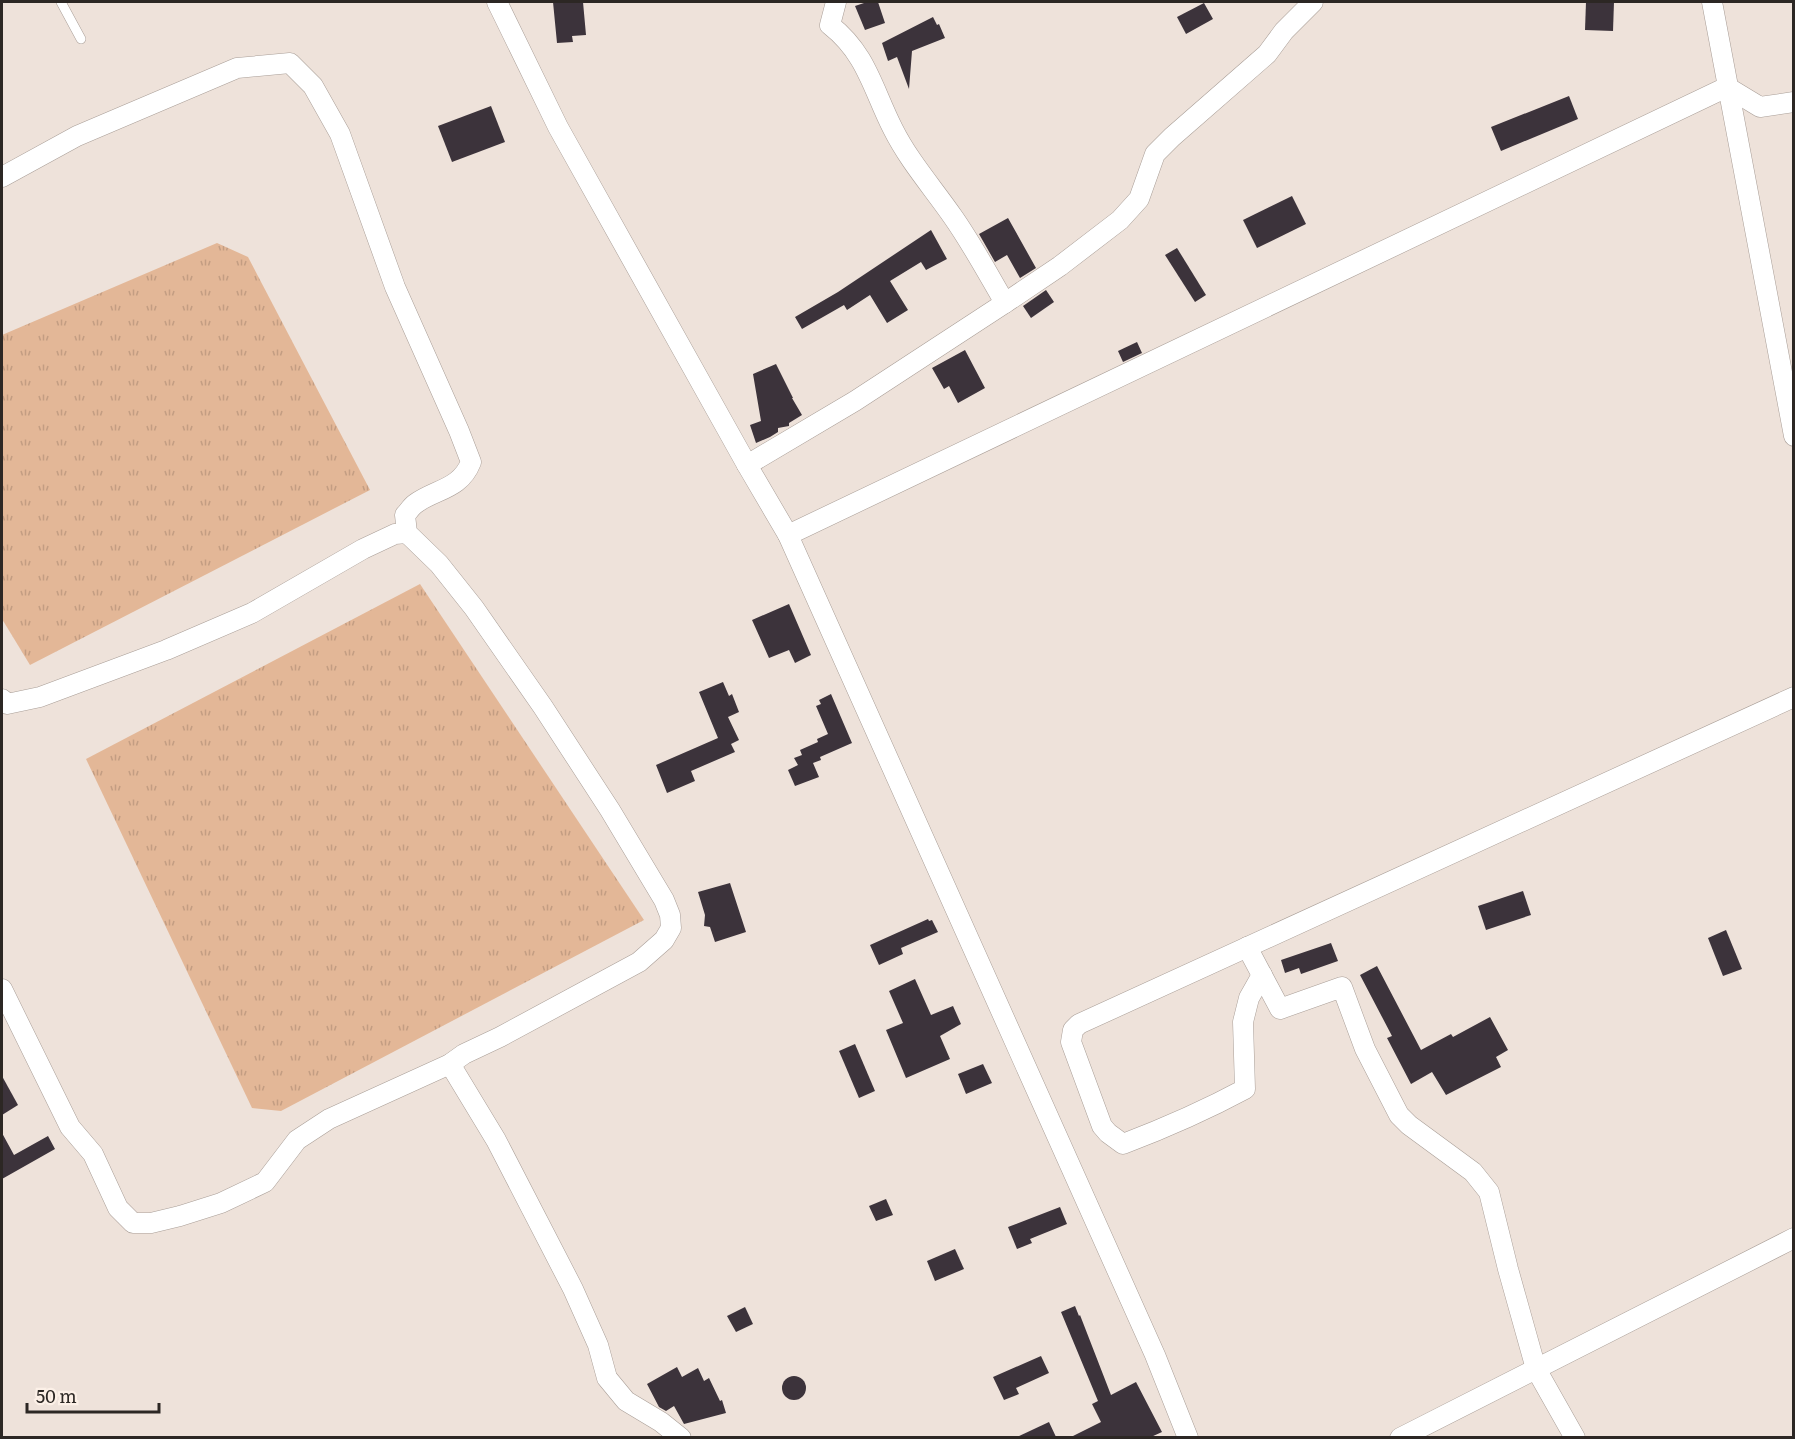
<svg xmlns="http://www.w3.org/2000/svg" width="1795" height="1439" font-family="Literata,serif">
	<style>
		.grass { fill: url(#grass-tufts) }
		.building { fill: #3c333b }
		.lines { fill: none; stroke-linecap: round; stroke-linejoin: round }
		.lane-casing { stroke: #a99e97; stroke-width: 10 }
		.street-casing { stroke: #a99e97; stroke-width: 21 }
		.lane { stroke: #fff; stroke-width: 9 }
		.street { stroke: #fff; stroke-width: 20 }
	</style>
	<defs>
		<pattern id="grass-tufts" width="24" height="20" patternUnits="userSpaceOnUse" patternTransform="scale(1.5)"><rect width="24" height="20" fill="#e3b797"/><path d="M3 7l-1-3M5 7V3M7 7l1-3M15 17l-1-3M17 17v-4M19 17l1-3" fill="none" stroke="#c39d82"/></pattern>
	</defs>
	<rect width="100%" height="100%" fill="#eee2da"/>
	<g class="grass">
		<path d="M217,243L248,257L370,490L30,665L2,619V335Z"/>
		<path d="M420,584L644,920L281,1111L252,1108L86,759Z"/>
	</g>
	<g class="building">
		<path d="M553,2H583L586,35L572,36L573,42L557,43Z"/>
		<path d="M867,2H878L885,23L865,30L855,6Z"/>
		<path d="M1586,2H1614L1613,31L1585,30Z"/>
		<path d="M1204,3L1213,19L1186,34L1177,17Z"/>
		<path d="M933,17L937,25L939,24L945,38L912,51L909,89L897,57L888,61L882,43Z"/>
		<path d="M1569,96L1578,119L1501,151L1491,127Z"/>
		<path d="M491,106L505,142L452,162L438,126Z"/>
		<path d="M1292,196L1306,224L1257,248L1243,220Z"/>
		<path d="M1008,218L1036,268L1020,278L1007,255L995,262L979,234Z"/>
		<path d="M931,230L947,259L926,270L921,262L890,281L908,310L887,323L870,295L847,310L844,305L802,329L795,317L838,292Z"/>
		<path d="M1177,248L1206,295L1195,302L1165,255Z"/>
		<path d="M1046,290L1054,302L1031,318L1023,306Z"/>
		<path d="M1137,342L1142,353L1123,362L1118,351Z"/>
		<path d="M965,350L985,388L958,403L949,386L944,389L932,368Z"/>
		<path d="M776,364L793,398H792L802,415L789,423V426L778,428V432L770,437L756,443L750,425L761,421L753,374Z"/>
		<path d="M789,604L811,655L795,663L789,650L769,658L752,620Z"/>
		<path d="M723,682L729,696L732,694L739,712L728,717L739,740L731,744L735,752L691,771L695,781L667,793L656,765L718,738L699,692Z"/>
		<path d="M831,694L852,743L820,757L821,760L813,763L819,777L795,786L788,770L798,765L794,758L802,755L800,750L818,742L817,739L828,734L816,706L821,704L819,700Z"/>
		<path d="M730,883L746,932L715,942L710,927L704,926L705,915L698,892Z"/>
		<path d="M1523,891L1531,915L1486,930L1478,906Z"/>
		<path d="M928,919L929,921L932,920L938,932L901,948L903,954L879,965L870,945Z"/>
		<path d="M1726,930L1742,969L1723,976L1708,938Z"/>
		<path d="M1331,943L1338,961L1301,974L1299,968L1285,973L1281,960Z"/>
		<path d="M1377,966L1421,1050L1451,1034L1453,1037L1490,1017L1508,1050L1496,1057L1501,1067L1446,1095L1432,1072L1411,1084L1387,1038L1392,1036L1360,975Z"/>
		<path d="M915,979L931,1015L953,1006L961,1024L940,1036L950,1059L906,1078L886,1030L903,1023L889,991Z"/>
		<path d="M855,1044L875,1091L859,1098L839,1051Z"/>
		<path d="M983,1064L992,1083L966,1094L958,1074Z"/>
		<path d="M2,1076L18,1105L2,1115Z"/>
		<path d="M2,1133L14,1155L48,1136L55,1149L2,1179Z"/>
		<path d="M886,1199L893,1215L876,1221L869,1206Z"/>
		<path d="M1060,1207L1067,1224L1030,1239L1032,1243L1017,1249L1008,1227Z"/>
		<path d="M955,1249L964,1269L935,1281L927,1261Z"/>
		<path d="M1075,1306L1079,1316L1080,1315L1111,1395L1136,1382L1162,1432L1151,1437H1071L1101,1422L1092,1404L1098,1401L1061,1312Z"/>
		<path d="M745,1307L753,1324L736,1332L727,1316Z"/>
		<path d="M1041,1356L1049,1373L1016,1388L1019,1394L1004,1400L993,1377Z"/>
		<path d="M677,1367L682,1377L698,1368L704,1381L709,1378L720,1401L722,1400L726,1413L684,1424L674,1406L666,1411L659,1407L647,1384Z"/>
		<circle cx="794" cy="1388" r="12"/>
		<path d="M1049,1422L1056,1437H1017Z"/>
	</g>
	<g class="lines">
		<defs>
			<path id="lane" d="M61,2L81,39"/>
			<g id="street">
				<path d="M497,2L558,127L747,465L788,535L1155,1355L1188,1438"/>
				<path d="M836,2L830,25C867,54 873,90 893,129C909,161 933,188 953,217C972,244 988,274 1005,303"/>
				<path d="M1712,2L1794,436"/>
				<path d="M2,177L77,136L237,68L290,63L313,86L340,134L395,287L459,431L471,462C460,490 435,489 415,504C411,507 408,512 405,515L407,533L439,564L474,608L543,707L610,810L664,900L670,915L671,928L664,940L639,962L500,1037L464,1054L450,1064L329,1119L297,1140L265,1182L221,1203L180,1216L151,1223H133L118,1208L93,1154L70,1127L2,989"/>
				<path d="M747,465L855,401L1005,303L1060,266L1120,220L1139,199L1155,154L1172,137L1267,54L1284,31L1313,2"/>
				<path d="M788,535L1727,87L1760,107L1794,102"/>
				<path d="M2,699L7,704L40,697L166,650L252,613L363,549L395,534L407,533"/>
				<path d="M1247,947L1280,1009L1342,987L1365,1049L1399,1115L1409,1125L1473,1172L1489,1192L1508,1269L1536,1369L1575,1438"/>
				<path d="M1262,975L1249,998L1243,1022L1245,1089C1206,1110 1165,1128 1123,1144L1108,1133L1102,1126L1071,1042L1073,1030L1079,1024L1794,697"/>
				<path d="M450,1064L496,1140L573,1289L598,1345L607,1378L626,1401L661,1422L681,1438"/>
				<path d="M1400,1438L1794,1238"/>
			</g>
		</defs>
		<use href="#lane" class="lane-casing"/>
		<use href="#street" class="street-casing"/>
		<use href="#lane" class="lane"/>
		<use href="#street" class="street"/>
	</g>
	<rect width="1795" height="1439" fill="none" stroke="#2c2724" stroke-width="6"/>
	<path d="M27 1403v9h132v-9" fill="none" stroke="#2c2724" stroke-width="3"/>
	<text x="36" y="1403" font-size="18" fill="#2c2724" stroke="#fcf0e7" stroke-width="4.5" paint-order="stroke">50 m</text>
</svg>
